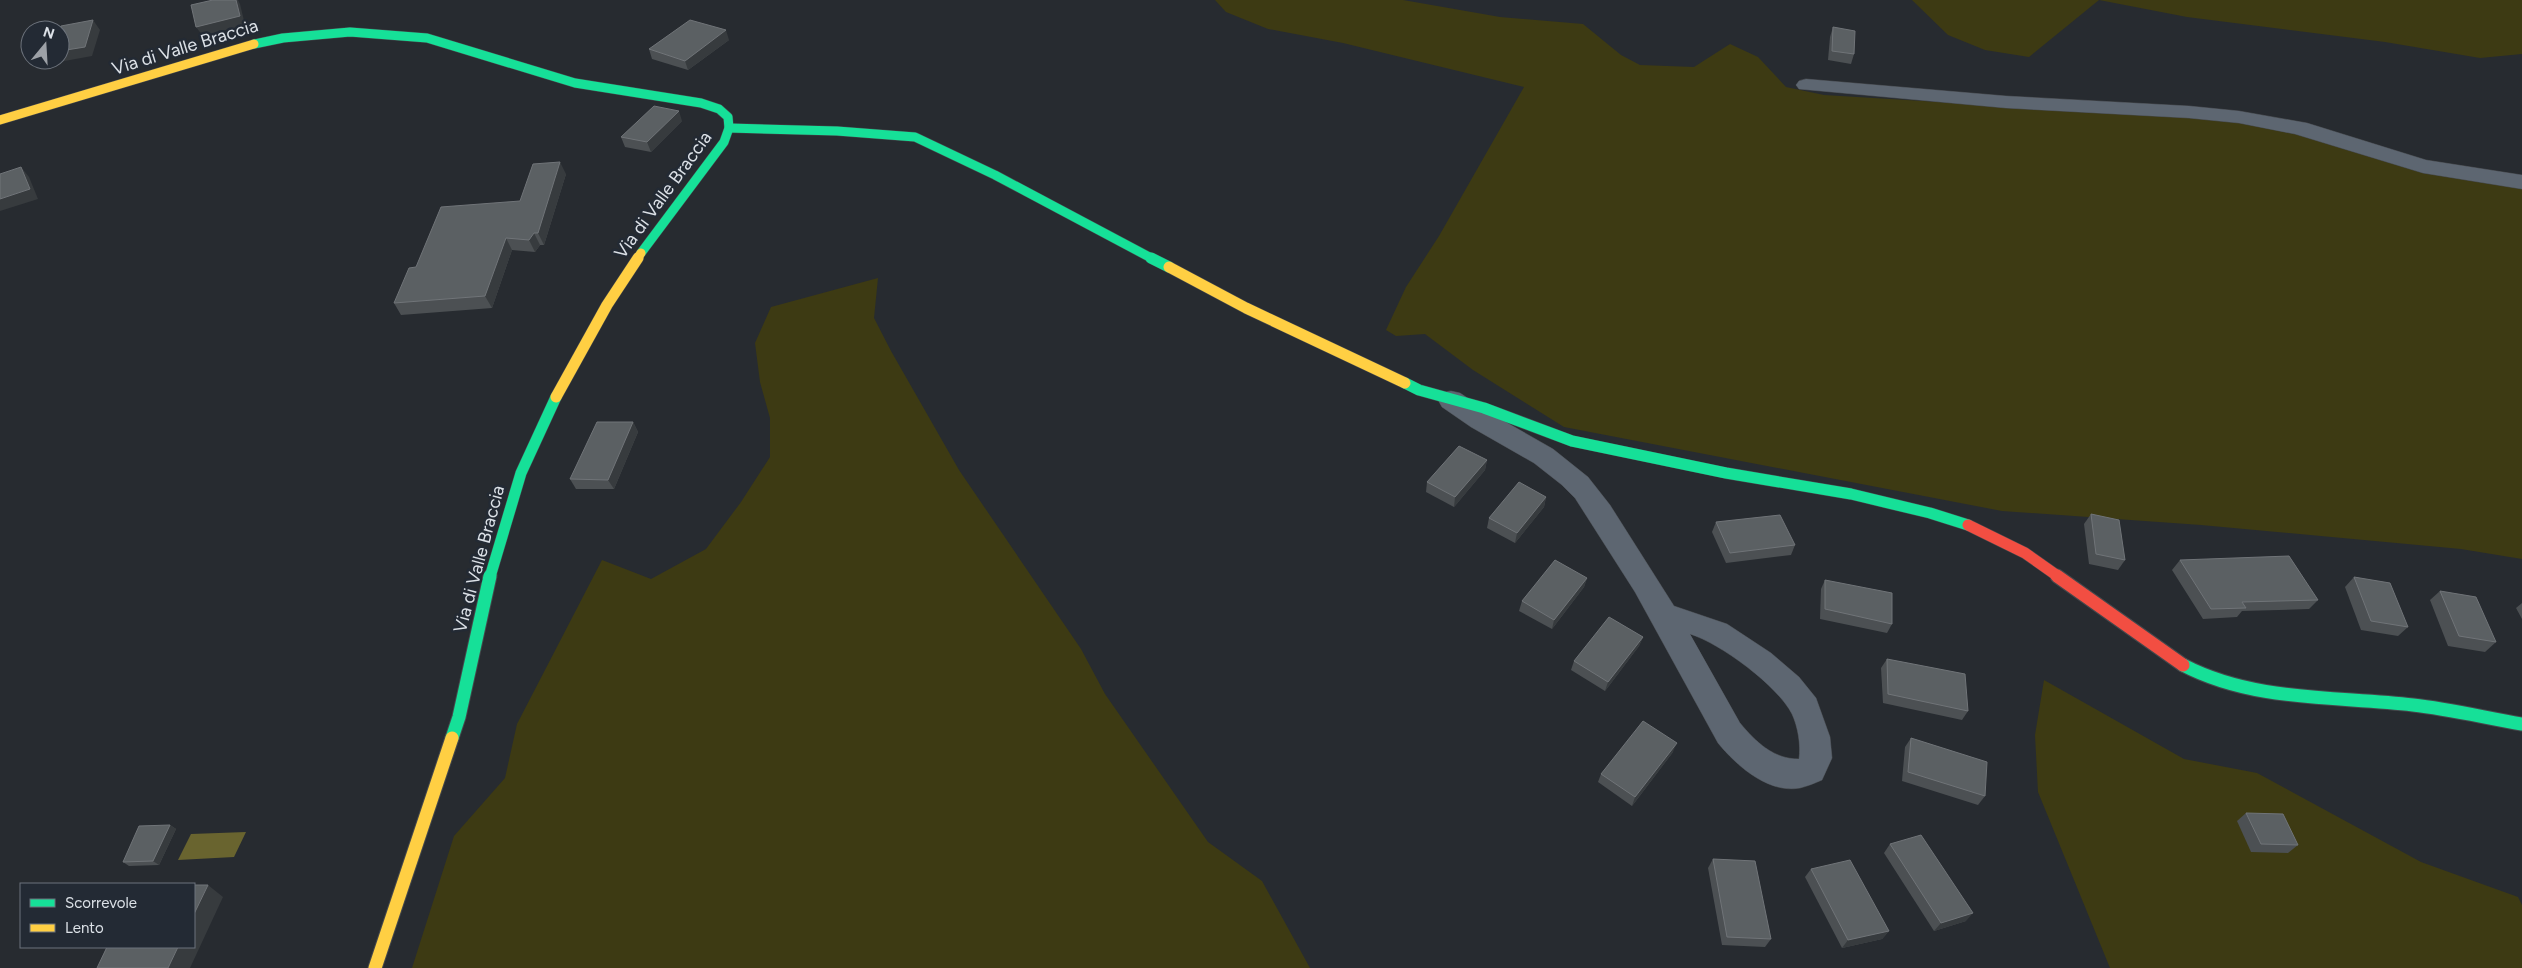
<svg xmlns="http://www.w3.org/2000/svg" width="2522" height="968" font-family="Figtree,sans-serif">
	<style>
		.green { fill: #3d3a13 }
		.water { fill: #69642f }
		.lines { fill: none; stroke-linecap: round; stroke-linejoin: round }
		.street-casing { stroke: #45484c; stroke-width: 1 }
		.fast-far2-casing { stroke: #45484c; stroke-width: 10 }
		.fast-far1-casing { stroke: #45484c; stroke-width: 12 }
		.fast-casing { stroke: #45484c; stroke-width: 15 }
		.slow-far2-casing { stroke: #45484c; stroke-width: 10 }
		.slow-far1-casing { stroke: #45484c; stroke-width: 12 }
		.slow-casing { stroke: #45484c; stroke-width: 15 }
		.jam-far1-casing { stroke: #45484c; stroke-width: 12 }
		.jam-casing { stroke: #45484c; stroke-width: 15 }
		.street { fill: #5d6671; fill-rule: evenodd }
		.fast-far2 { stroke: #16e098; stroke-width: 9 }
		.fast-far1 { stroke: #16e098; stroke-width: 11 }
		.fast { stroke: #16e098; stroke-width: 13 }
		.slow-far2 { stroke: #ffcf43; stroke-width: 9 }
		.slow-far1 { stroke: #ffcf43; stroke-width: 11 }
		.slow { stroke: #ffcf43; stroke-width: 13 }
		.jam-far1 { stroke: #f24e42; stroke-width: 11 }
		.jam { stroke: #f24e42; stroke-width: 13 }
		.wall { fill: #4c5053 }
		.shaded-wall { fill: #373b3e }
		.building { fill: #5b6063; stroke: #707478 }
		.labels { text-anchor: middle; stroke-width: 5; stroke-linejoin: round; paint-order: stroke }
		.street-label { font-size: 18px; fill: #dce1e7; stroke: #232a34 }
	</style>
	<rect width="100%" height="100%" fill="#272b30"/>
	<g class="green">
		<path d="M1215,0H1403L1500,17L1583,24L1621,55L1640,65L1694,67L1730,44L1758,57L1786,87L1824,95L2235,120L2522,185V559L2461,549L2201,525L2002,511L1564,427L1473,370L1425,334L1396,336L1386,330L1406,287L1439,236L1524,87L1343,43L1268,29L1226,12Z"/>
		<path d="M1912,0H2522V54L2480,58L2385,42L2187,17L2099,0L2029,57L1985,50L1948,35Z"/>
		<path d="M878,278L874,318L891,351L959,470L1081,649L1105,694L1208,842L1262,881L1310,968H412L454,836L505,778L517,724L602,560L651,579L706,549L741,502L770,457V418L760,382L755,343L771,307Z"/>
		<path d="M2044,680L2184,759L2257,773L2421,862L2518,897L2522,905V968H2110L2038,792L2035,735Z"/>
	</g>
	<path class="water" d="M246,832L234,857L178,860L191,834Z"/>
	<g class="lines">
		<defs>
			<g id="street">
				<path d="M1806,79L2006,96L2189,106L2239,111L2307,123L2426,160L2522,175V189L2423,173L2295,134L2239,123L2189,118L2006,108L1799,89L1796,85L1799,81Z"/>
				<path d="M1451,391L1460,393L1490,413L1553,449L1588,477L1610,505L1674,606L1727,624L1771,653L1799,677L1816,698L1830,737L1832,758L1822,780C1815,783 1808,786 1800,788C1768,794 1736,765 1718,743L1635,592L1575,498L1562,485L1534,463L1471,427L1442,407L1438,400L1442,393ZM1690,634C1720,643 1778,686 1792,714C1798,727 1801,745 1799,759C1773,759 1756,742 1740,723Z"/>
			</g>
			<g id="fast-far2">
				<path d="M254,44L283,38L350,32L427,38L575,83L701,103L719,109L728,117L729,128L724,142L641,253"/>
				<path d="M729,128L837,131L915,137L995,175L1153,259"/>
			</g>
			<g id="fast-far1">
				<path d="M1151,258L1169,267"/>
				<path d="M1405,383L1419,390L1484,408L1572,441L1726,473L1851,494L1930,513L1968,525"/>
				<path d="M490,577L521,473L556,397"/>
			</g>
			<g id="fast">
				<path d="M2183,665C2254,702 2335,696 2413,705C2450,709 2486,718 2522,724"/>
				<path d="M452,738L459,717L490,576"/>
			</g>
			<g id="slow-far2">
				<path d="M0,120L254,44"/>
				<path d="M637,259L641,253"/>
			</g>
			<g id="slow-far1">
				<path d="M1169,267L1246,308L1405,383"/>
				<path d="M556,397L607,305L638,258"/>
			</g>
			<path id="slow" d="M375,968L452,738"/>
			<path id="jam-far1" d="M1968,525L2025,553L2059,577"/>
			<path id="jam" d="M2057,576L2183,665"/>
		</defs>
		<use href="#street" class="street-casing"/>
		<use href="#fast-far2" class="fast-far2-casing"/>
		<use href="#fast-far1" class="fast-far1-casing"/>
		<use href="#fast" class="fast-casing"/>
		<use href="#slow-far2" class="slow-far2-casing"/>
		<use href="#slow-far1" class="slow-far1-casing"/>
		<use href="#slow" class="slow-casing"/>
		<use href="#jam-far1" class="jam-far1-casing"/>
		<use href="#jam" class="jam-casing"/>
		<use href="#street" class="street"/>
		<use href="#fast-far2" class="fast-far2"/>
		<use href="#fast-far1" class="fast-far1"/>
		<use href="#fast" class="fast"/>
		<use href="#slow-far2" class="slow-far2"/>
		<use href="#slow-far1" class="slow-far1"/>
		<use href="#slow" class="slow"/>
		<use href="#jam-far1" class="jam-far1"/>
		<use href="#jam" class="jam"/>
	</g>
	<g class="wall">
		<path d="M1833,27L1854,54L1851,64L1828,60L1830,37Z"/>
		<path d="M729,40L688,70L652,59L649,49Z"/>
		<path d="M682,121L651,152L625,147L621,137Z"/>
		<path d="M566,174L544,245H540L535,252L512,250L492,308L401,315L394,303L520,201Z"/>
		<path d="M633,422L638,432L614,489H576L570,479Z"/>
		<path d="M1487,460L1485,470L1454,507L1426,492L1427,482Z"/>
		<path d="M1546,497L1544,507L1515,543L1487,528L1489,518Z"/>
		<path d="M2091,514L2125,560L2118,570L2089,564L2084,524Z"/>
		<path d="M1716,522L1795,545L1791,555L1726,563L1712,532Z"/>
		<path d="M2180,560L2318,600L2309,609L2242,611L2237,617L2203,619L2172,570Z"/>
		<path d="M2354,577L2408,627L2398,636L2361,630L2345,587Z"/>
		<path d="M1587,578L1584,587L1552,629L1519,611L1522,601Z"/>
		<path d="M1825,580L1892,624L1887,633L1820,619L1821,589Z"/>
		<path d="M2440,591L2496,642L2485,652L2448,646L2430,600Z"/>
		<path d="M2522,603V619L2516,608Z"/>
		<path d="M1643,637L1639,646L1605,691L1571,670L1574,661Z"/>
		<path d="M1887,659L1968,711L1962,720L1883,703L1881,668Z"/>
		<path d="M1911,738L1985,796L1978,805L1902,781L1905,747Z"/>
		<path d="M1673,752L1632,806L1598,782L1601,774Z"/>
		<path d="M2246,813L2298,845L2288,853L2251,852L2237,821Z"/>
		<path d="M170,825L176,829L159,865L129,866L123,862Z"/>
		<path d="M1890,844L1966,921L1934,931L1884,853Z"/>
		<path d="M1713,859L1771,939L1765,947L1722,945L1708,868Z"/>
		<path d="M1811,869L1889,931L1882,939L1842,948L1805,877Z"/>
	</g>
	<g class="shaded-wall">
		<path d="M236,0H238L240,4L245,25L203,36L196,27Z"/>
		<path d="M93,20L100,30L92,56L59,62L57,60H60V51Z"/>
		<path d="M726,30L729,40L688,70L685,61Z"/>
		<path d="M679,111L682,121L651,152L647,142Z"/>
		<path d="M560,162L566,174L544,245L538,233Z"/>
		<path d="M21,167L29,177L38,199L0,211V199Z"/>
		<path d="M534,233L540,245L535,252L529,240Z"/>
		<path d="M506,238L512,250L492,308L485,296Z"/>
		<path d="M633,422L638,432L614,489L608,480Z"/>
		<path d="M1487,460L1485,470L1454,507L1455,497Z"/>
		<path d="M1546,497L1544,507L1515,543L1517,533Z"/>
		<path d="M1587,578L1584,587L1552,629L1554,620Z"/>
		<path d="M1643,637L1639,646L1605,691L1608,682Z"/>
		<path d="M1677,743L1673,752L1632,806L1635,797Z"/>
		<path d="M170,825L176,829L159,865L153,861Z"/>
		<path d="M208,885L223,897L190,968H168L178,947H194V914Z"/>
		<path d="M1973,913L1966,921L1934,931L1941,923Z"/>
		<path d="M1889,931L1882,939L1842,948L1848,940Z"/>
	</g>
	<g class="building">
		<path d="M213,0H236L240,16L196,27L191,5Z"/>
		<path d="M93,20L85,47L60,51V30H59L61,26Z"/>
		<path d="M690,20L726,30L685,61L649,49Z"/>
		<path d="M1833,27L1855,31L1854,54L1832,51Z"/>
		<path d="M654,106L679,111L647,142L621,137Z"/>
		<path d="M560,162L538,233H534L529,240L506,238L485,296L394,303L409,268L416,267L441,207L520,201L533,164Z"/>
		<path d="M21,167L30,189L0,199V174Z"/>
		<path d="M597,422H633L608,480L570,479Z"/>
		<path d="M1459,446L1487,460L1455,497L1427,482Z"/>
		<path d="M1519,482L1546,497L1517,533L1489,518Z"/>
		<path d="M2091,514L2119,520L2125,560L2096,554Z"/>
		<path d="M1780,515L1795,545L1730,553L1716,522Z"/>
		<path d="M2289,556L2318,600L2242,602L2246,608L2211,609L2180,560Z"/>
		<path d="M1555,560L1587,578L1554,620L1522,601Z"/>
		<path d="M2354,577L2390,583L2408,627L2371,621Z"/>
		<path d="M1825,580L1892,593V624L1825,609Z"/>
		<path d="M2440,591L2476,597L2496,642L2459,636Z"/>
		<path d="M1609,617L1643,637L1608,682L1574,661Z"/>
		<path d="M1887,659L1965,674L1968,711L1888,694Z"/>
		<path d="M1643,721L1677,743L1635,797L1601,774Z"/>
		<path d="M1911,738L1987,762L1985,796L1908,772Z"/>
		<path d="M2246,813L2283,814L2298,845L2261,844Z"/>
		<path d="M170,825L153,861L123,862L139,826Z"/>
		<path d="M1921,835L1973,913L1941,923L1890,844Z"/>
		<path d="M1713,859L1755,861L1771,939L1727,937Z"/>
		<path d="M1850,860L1889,931L1848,940L1811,869Z"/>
		<path d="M194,885H208L194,914Z"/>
		<path d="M107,947H178L168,968H97Z"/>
	</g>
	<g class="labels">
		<g class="street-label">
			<text transform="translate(185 47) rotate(-17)" y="6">Via di Valle Braccia</text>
			<text transform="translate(663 195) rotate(-54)" y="6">Via di Valle Braccia</text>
			<text transform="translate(479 559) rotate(-75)" y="6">Via di Valle Braccia</text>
		</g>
	</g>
	<rect x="20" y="883" width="175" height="65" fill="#232a34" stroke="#6d737c"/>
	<rect x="30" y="899" width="25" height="8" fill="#16e098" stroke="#6d737c"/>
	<text x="65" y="908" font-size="15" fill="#dce1e7">Scorrevole</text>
	<rect x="30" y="924" width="25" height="8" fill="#ffcf43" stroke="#6d737c"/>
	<text x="65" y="933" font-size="15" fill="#dce1e7">Lento</text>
	<g transform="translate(45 45) rotate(18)"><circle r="24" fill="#232a34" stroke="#6d737c"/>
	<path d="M0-4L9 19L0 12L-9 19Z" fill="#9da1a7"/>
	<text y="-8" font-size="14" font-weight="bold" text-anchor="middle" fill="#dce1e7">N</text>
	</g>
</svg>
